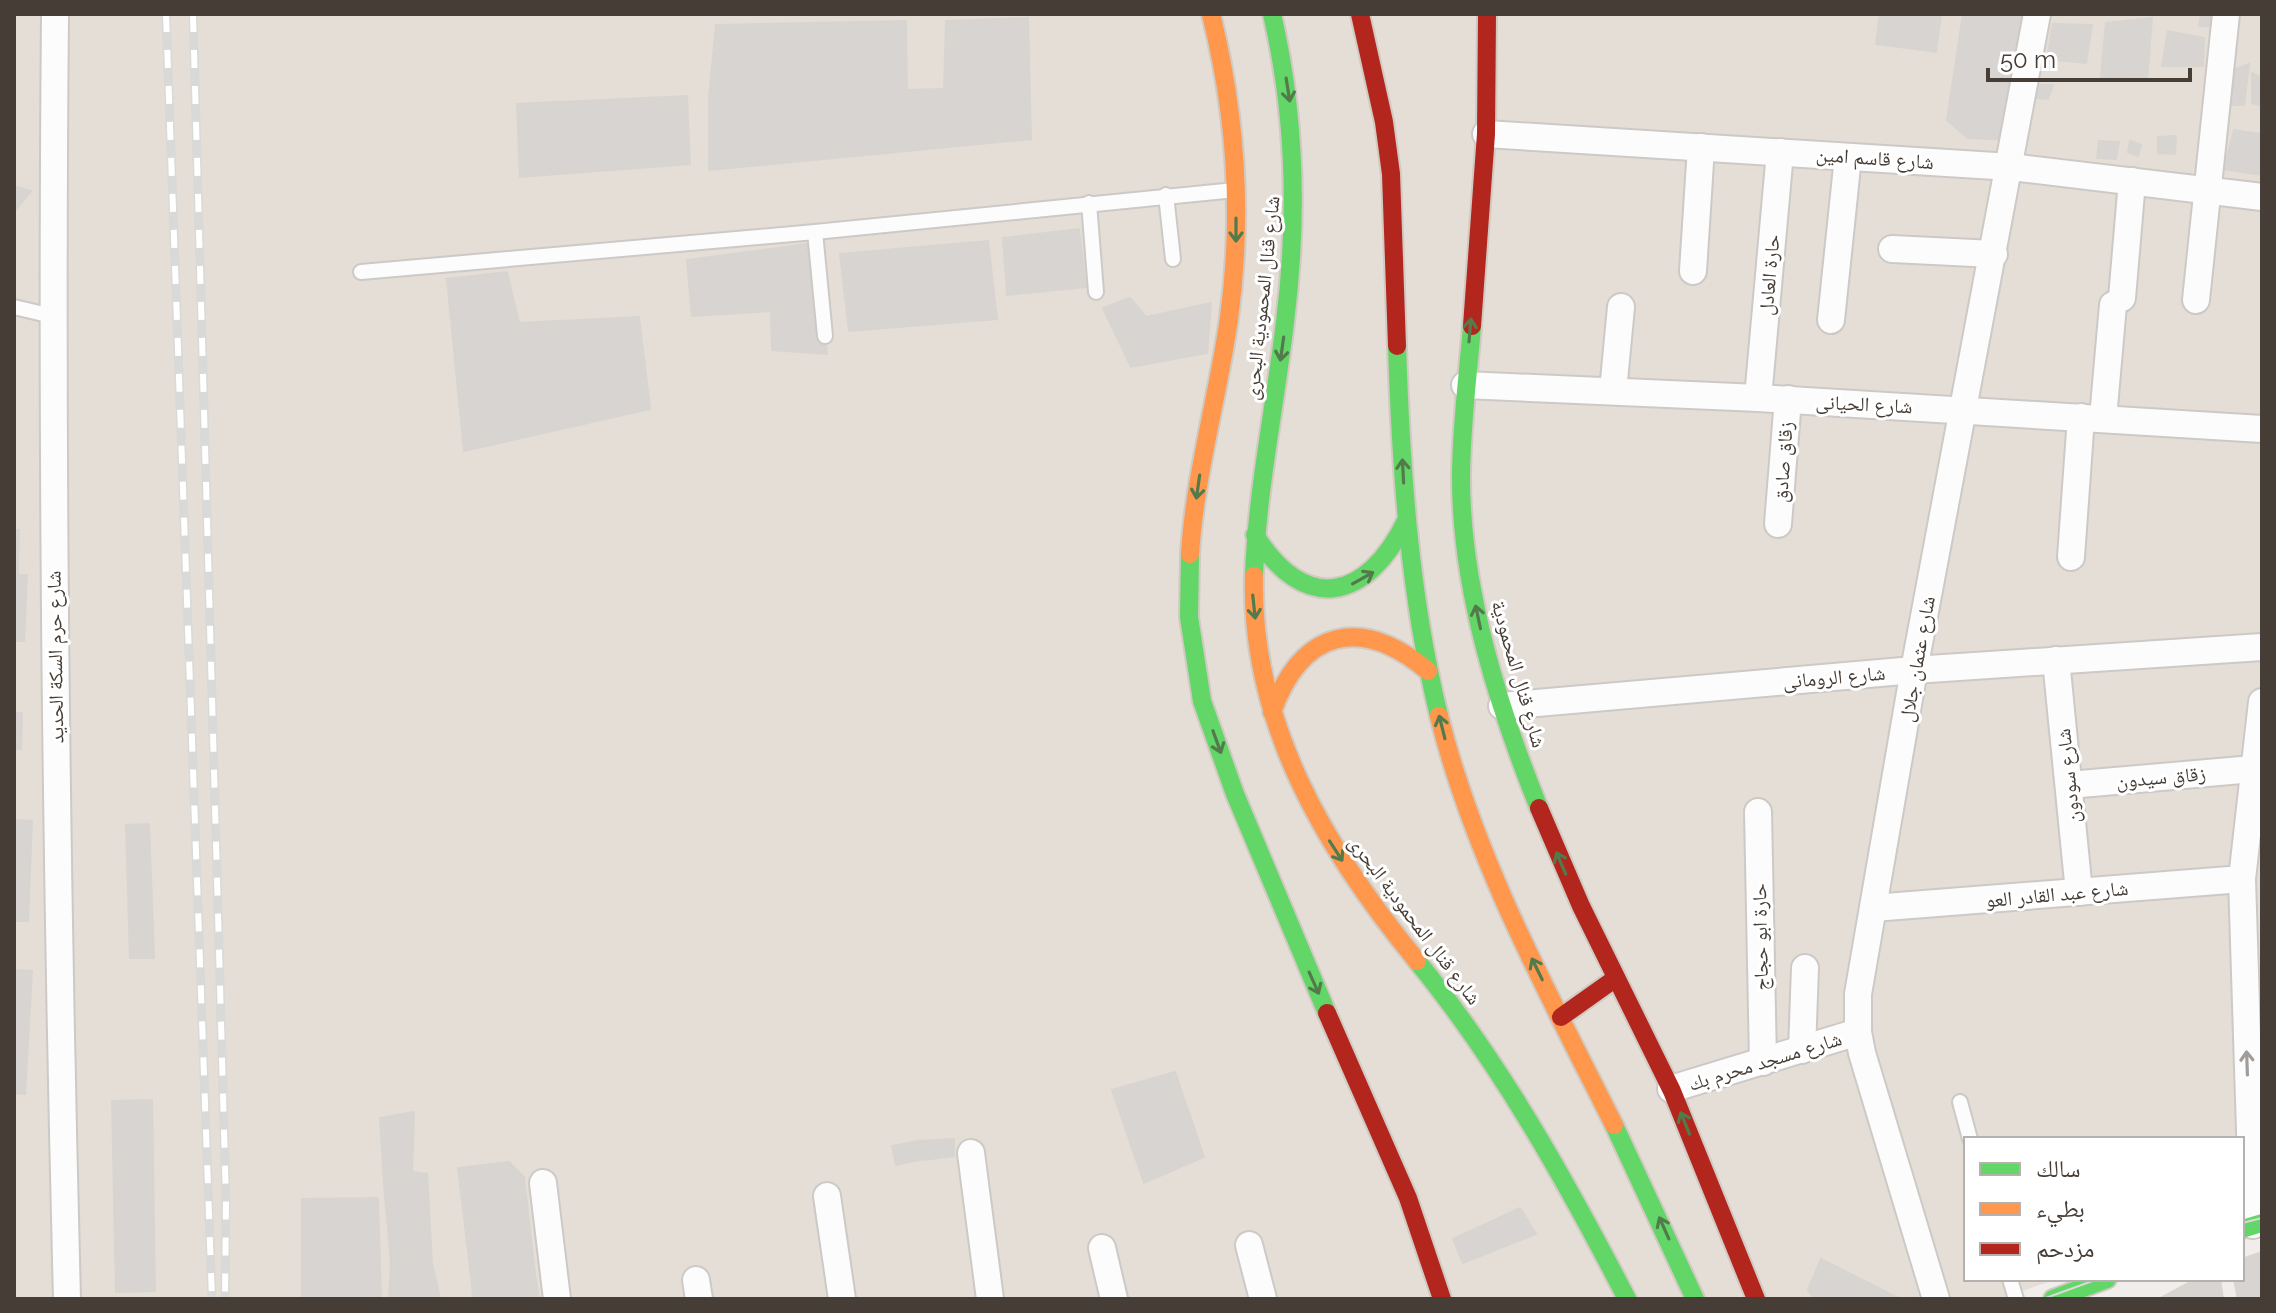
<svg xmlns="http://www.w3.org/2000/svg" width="2276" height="1313" font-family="Raleway,'Noto Naskh Arabic',sans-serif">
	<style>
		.residential { fill: #e4ded7 }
		.building { fill: #d8d4d1; stroke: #d8d4cf; stroke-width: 2 }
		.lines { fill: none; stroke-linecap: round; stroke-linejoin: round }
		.lane-casing { stroke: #ccc9c6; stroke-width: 18 }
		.street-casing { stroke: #ccc9c6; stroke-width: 30 }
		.fast-casing { stroke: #d1cac2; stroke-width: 22 }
		.slow-casing { stroke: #d1cac2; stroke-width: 22 }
		.jam-casing { stroke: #d1cac2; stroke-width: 22 }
		.lane { stroke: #fdfcfc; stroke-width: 14 }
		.street { stroke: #fdfcfc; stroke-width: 26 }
		.fast { stroke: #63d668; stroke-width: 18 }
		.slow { stroke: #ff974d; stroke-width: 18 }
		.jam { stroke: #b3261e; stroke-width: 18 }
		.tram { stroke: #d9d9d8; stroke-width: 2 }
		.rail-casing { stroke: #d9d9d8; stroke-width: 9 }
		.rail { stroke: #fff; stroke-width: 6; stroke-dasharray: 18; stroke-linecap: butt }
		.oneway { stroke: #527a4a }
		.oneway2 { stroke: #a29c99 }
		.labels { text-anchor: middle; stroke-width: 6; stroke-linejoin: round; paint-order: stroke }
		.street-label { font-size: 20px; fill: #463d36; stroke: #fff }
	</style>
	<rect width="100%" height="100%" fill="#f0edea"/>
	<path class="residential" d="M14,14H2262V1211L2242,1139H1966V1279H2057L1999,1299H14Z"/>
	<g class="building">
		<path d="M1880,14H1941L1936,52L1876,44Z"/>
		<path d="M1963,14H2029L2009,140L1968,138L1947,120Z"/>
		<path d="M2201,14H2224L2222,26H2199Z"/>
		<path d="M1028,18L1031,139L709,170V97L716,25L906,21L907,90L944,89L946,21Z"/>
		<path d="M2152,18L2147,81L2101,77L2106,23Z"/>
		<path d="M2053,24L2092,25L2086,63L2047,59Z"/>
		<path d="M2168,31L2204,38L2203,66H2162Z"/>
		<path d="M2249,64L2244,105H2226L2231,71Z"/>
		<path d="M2252,73L2262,78V106L2252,103Z"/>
		<path d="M2037,85H2053L2048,99L2037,98Z"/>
		<path d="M687,96L690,164L520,177L517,104Z"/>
		<path d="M2234,130L2262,134V175L2224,169Z"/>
		<path d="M2176,136L2175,154L2158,153V137Z"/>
		<path d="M2099,141L2119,142L2116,159L2097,158Z"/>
		<path d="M2130,141L2141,145L2138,156L2128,152Z"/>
		<path d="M14,186L31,191L14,212Z"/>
		<path d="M1079,229L1086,287L1007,295L1003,238Z"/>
		<path d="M988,241L997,319L849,331L840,254Z"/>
		<path d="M816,243L827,354L772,350L771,311L692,316L687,260Z"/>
		<path d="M507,272L519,323L639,317L650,409L464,451L447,279Z"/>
		<path d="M1130,298L1146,317L1211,303L1207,353L1131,367L1103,308Z"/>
		<path d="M14,530H19L18,575H27L24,641H14Z"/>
		<path d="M14,713H22L21,749H14Z"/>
		<path d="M14,820L32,821L28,921H14Z"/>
		<path d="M149,824L154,958H130L126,825Z"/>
		<path d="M14,970L32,971L25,1094L14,1093Z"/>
		<path d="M1175,1072L1204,1157L1144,1183L1112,1090Z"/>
		<path d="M152,1100L155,1291L116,1292L112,1101Z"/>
		<path d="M414,1112L412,1172L384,1185L380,1118Z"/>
		<path d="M954,1139V1156L924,1160L919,1141Z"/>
		<path d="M919,1141L923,1159L896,1165L892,1146Z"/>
		<path d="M509,1162L524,1177L535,1274L472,1284L458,1168Z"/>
		<path d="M412,1172L427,1174L432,1263L391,1261L384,1185Z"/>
		<path d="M378,1198L381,1299H302V1199Z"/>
		<path d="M1520,1208L1536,1234L1463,1263L1453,1239Z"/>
		<path d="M2262,1252V1299H2238L2234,1279H2242V1259Z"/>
		<path d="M1821,1259L1900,1299H1814L1808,1290Z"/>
		<path d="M391,1261L432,1263L440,1299H389Z"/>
		<path d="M535,1274L539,1299H473L472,1284Z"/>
		<path d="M2196,1279H2220L2223,1299H2159Z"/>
	</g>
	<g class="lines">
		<defs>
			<g id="lane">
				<path d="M1166,195L1173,259"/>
				<path d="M1089,203L1096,292"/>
				<path d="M815,232L825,336"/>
				<path d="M361,272L815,232L1235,190"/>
				<path d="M14,307L52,316"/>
				<path d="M1960,1102L1970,1139"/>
				<path d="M2010,1279L2016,1299"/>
			</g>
			<g id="street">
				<path d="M55,14C51,442 56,871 67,1299"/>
				<path d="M1486,134L2011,167L2262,197"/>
				<path d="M1892,249L1994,254"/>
				<path d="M1693,271L1701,147"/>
				<path d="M2122,298L2132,181"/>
				<path d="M2196,300L2226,14"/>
				<path d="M1831,320L1848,157"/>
				<path d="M1465,385L1758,398L2262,429"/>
				<path d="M1613,391L1621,307"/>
				<path d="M1758,398L1780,152"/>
				<path d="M2103,418L2113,305"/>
				<path d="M1778,524L1788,399"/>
				<path d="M2071,557L2081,417"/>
				<path d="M2056,660L2079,892"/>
				<path d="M1502,706L1914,670L2262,647"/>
				<path d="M2069,785L2253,769"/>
				<path d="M1758,812L1763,1062"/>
				<path d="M1873,908L2242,879"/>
				<path d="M1802,1050L1805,968"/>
				<path d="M1671,1089L1858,1032"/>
				<path d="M971,1153L990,1299"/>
				<path d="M543,1183L557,1299"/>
				<path d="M827,1196L842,1299"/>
				<path d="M2253,1225L2242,879L2262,702"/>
				<path d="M1249,1245L1263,1299"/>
				<path d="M1102,1248L1114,1299"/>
				<path d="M696,1280L699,1299"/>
				<path d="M1936,1299L1862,1053L1858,1032V994L1914,670L2037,14"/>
			</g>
			<g id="fast">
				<path d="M1472,326C1468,376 1461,427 1461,478C1461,589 1498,706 1539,808"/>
				<path d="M1397,346C1401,470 1409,594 1439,716"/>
				<path d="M1255,535C1305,615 1367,601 1406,521"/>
				<path d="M1190,554L1189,617L1202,701L1235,794L1327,1013"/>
				<path d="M1254,576C1257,490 1275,407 1285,322C1298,218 1296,117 1272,14"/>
				<path d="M1417,961C1501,1064 1566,1181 1627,1299"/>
				<path d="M1614,1125L1695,1299"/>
				<path d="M2242,1229L2262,1223"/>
				<path d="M2053,1299L2107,1279"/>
			</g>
			<g id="slow">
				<path d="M1190,554C1195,474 1218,397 1229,318C1243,215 1236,114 1211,14"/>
				<path d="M1254,576C1250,723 1326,850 1417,961"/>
				<path d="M1272,712C1302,629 1361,615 1428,671"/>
				<path d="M1439,716C1475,860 1548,993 1614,1125"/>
			</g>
			<g id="jam">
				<path d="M1360,14L1384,122L1391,174L1397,346"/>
				<path d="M1472,326L1486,134L1487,14"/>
				<path d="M1539,808L1581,906L1672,1091L1756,1299"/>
				<path d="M1327,1013L1408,1198L1442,1299"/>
				<path d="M1561,1017L1616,978"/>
			</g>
		</defs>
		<use href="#lane" class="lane-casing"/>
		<use href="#street" class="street-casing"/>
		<use href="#fast" class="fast-casing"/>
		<use href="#slow" class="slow-casing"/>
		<use href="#jam" class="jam-casing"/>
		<use href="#lane" class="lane"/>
		<use href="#street" class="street"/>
		<use href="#fast" class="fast"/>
		<use href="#slow" class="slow"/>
		<use href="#jam" class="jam"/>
		<g class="tram">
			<path d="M2242,1223L2262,1218"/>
			<path d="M2043,1299L2098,1279"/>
		</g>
		<defs>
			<g id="rail">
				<path d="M166,14L212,1299"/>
				<path d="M193,14L226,1201L225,1299"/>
			</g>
		</defs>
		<use href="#rail" class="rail-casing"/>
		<use href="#rail" class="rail"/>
	</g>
	<defs><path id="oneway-shaft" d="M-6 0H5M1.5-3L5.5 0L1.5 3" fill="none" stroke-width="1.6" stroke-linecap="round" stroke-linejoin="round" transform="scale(2)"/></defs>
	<g class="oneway">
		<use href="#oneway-shaft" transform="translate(1288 90) rotate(81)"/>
		<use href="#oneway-shaft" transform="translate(1236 230) rotate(90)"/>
		<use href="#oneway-shaft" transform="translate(1470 330) rotate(-85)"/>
		<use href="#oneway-shaft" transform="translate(1282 349) rotate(98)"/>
		<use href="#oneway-shaft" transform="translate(1403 471) rotate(-93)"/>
		<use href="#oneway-shaft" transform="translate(1198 487) rotate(98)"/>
		<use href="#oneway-shaft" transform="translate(1363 578) rotate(-29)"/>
		<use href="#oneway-shaft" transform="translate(1254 607) rotate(84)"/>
		<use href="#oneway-shaft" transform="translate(1478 617) rotate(-102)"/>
		<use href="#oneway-shaft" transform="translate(1442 727) rotate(-104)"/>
		<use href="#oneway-shaft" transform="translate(1217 742) rotate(70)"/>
		<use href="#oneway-shaft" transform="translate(1336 851) rotate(57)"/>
		<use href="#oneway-shaft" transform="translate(1561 863) rotate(-113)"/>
		<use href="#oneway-shaft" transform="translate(1537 969) rotate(-116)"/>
		<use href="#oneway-shaft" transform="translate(1314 983) rotate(66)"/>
		<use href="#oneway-shaft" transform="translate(1685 1123) rotate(-112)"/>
		<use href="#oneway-shaft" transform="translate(1664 1228) rotate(-114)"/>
	</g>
	<use class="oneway2" href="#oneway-shaft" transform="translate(2247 1063) rotate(-92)"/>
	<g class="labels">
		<g class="street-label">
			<text transform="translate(1875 158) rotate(4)" y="7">شارع قاسم امين</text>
			<text transform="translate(1769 275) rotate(-85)" y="7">حارة العادل</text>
			<text transform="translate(1262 298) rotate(-84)" y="7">شارع قنال المحمودية البحرى</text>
			<text transform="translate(1864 404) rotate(3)" y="7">شارع الحيانى</text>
			<text transform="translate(1783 462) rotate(-86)" y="7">زقاق صادق</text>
			<text transform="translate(55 657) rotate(-91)" y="7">شارع حرم السكة الحديد</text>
			<text transform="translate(1917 659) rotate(-80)" y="7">شارع عثمان جلال</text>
			<text transform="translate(1519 674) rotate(74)" y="7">شارع قنال المحمودية</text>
			<text transform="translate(1834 677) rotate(-5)" y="7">شارع الرومانى</text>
			<text transform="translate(2068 776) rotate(-96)" y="7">شارع سودون</text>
			<text transform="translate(2161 777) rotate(-5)" y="7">زقاق سيدون</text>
			<text transform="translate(2057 894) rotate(-5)" y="7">شارع عبد القادر العو</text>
			<text transform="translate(1415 920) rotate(53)" y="7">شارع قنال المحمودية البحرى</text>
			<text transform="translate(1760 937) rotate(-91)" y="7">حارة ابو حجاج</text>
			<text transform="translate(1765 1061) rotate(-17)" y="7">شارع مسجد محرم بك</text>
		</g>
	</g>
	<rect width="2276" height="1313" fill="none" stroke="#463d36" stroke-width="32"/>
	<rect x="1964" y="1137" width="280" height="144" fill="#ffffff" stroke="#b5b1af" stroke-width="2"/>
	<rect x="1980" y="1163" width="40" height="12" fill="#63d668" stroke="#b5b1af" stroke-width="2"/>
	<text x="2036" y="1177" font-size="24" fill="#463d36">سالك</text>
	<rect x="1980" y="1203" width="40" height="12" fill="#ff974d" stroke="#b5b1af" stroke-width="2"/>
	<text x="2036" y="1217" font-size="24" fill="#463d36">بطيء</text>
	<rect x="1980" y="1243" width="40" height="12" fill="#b3261e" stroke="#b5b1af" stroke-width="2"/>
	<text x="2036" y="1257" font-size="24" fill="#463d36">مزدحم</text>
	<path d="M1988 68v12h202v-12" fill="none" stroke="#463d36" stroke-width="4"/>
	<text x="2000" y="68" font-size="24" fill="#463d36" stroke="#ffffff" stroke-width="6" paint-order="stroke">50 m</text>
</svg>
